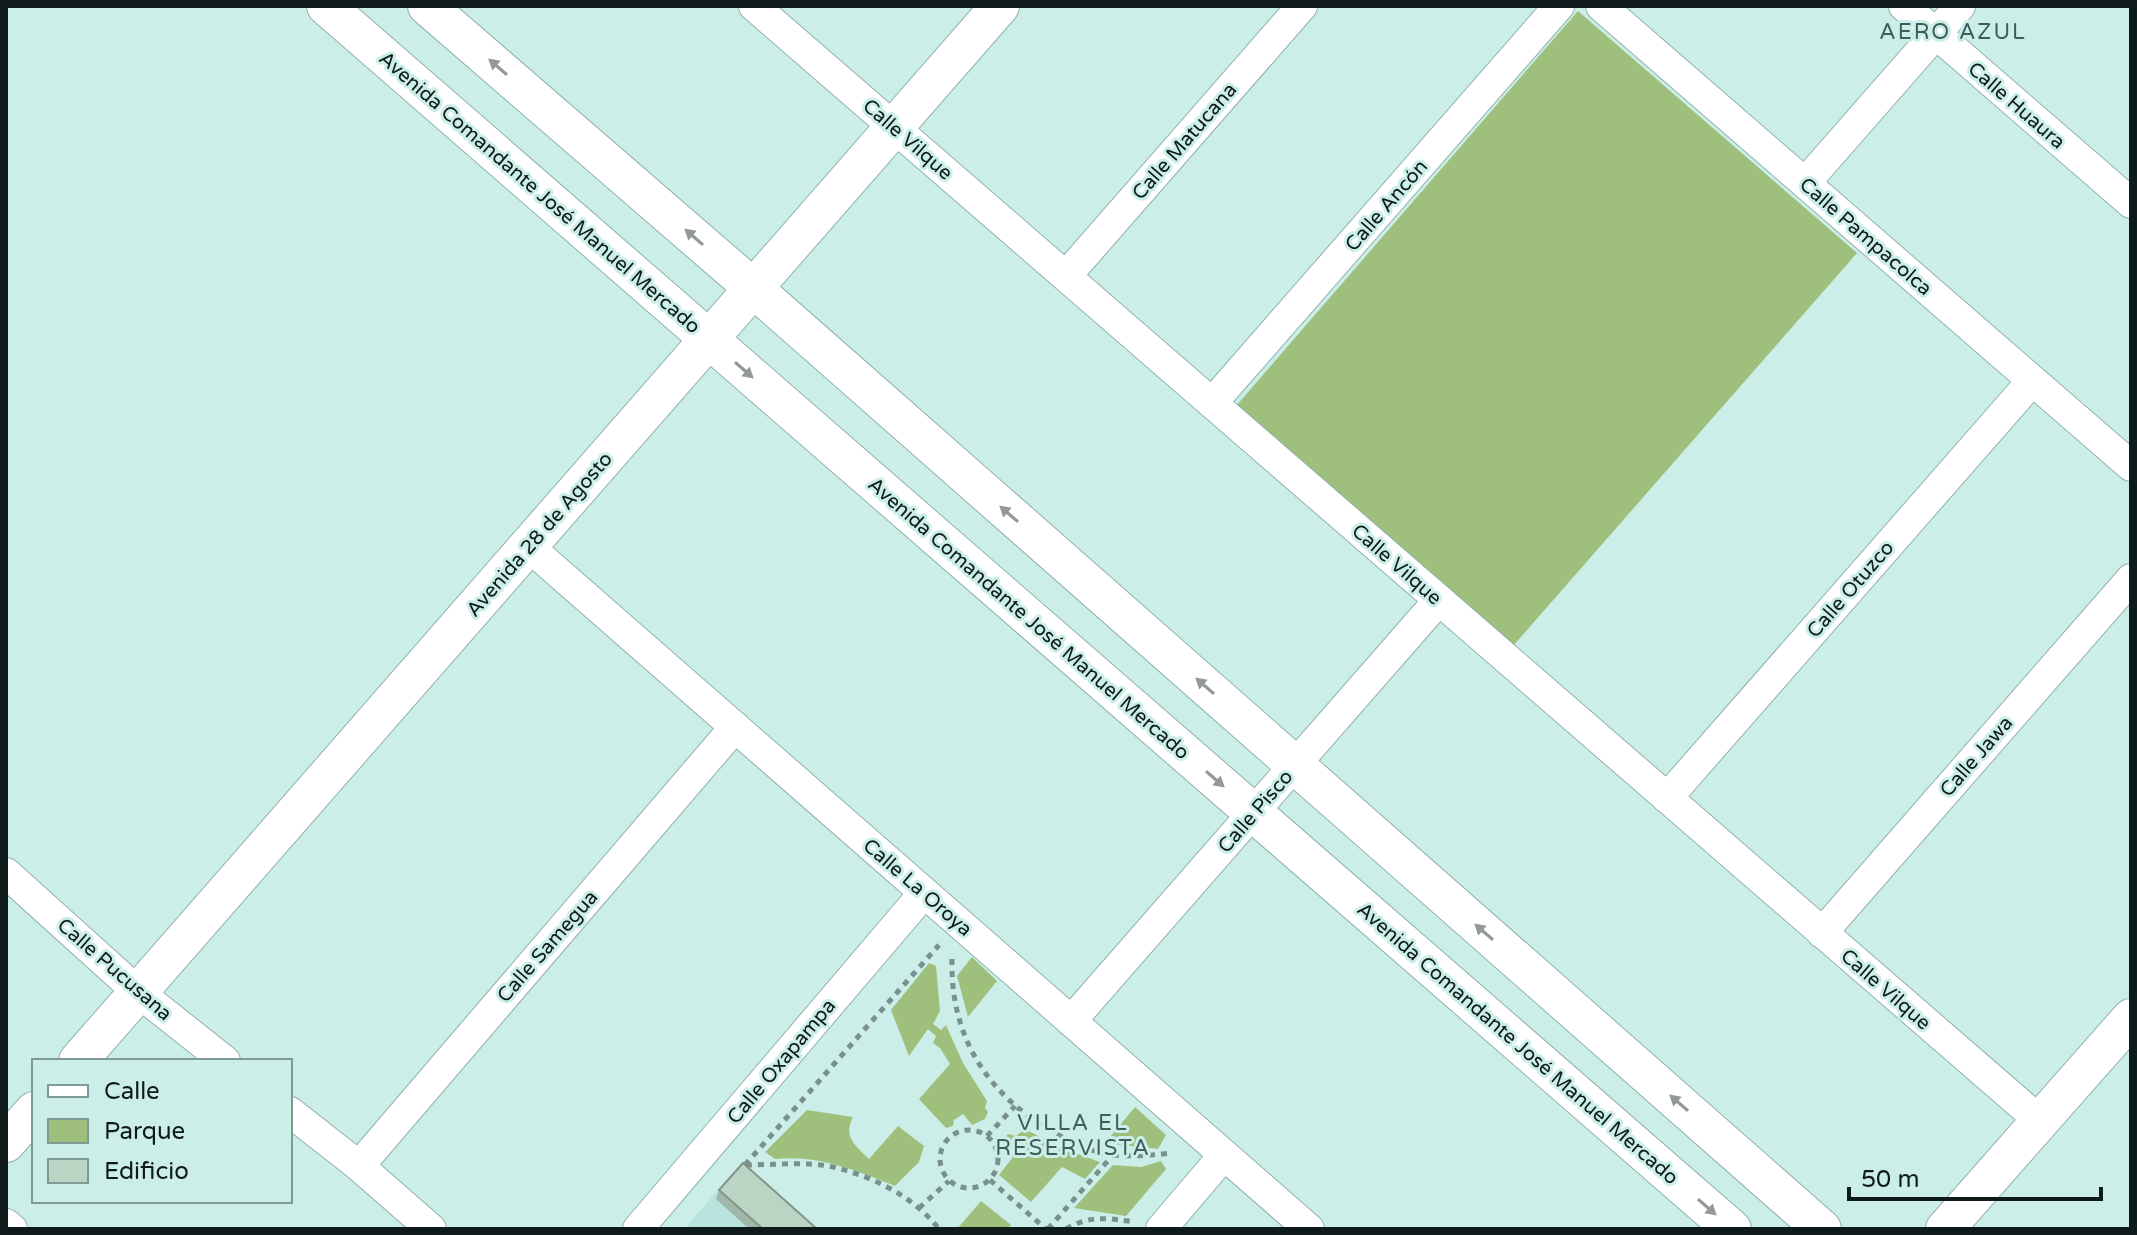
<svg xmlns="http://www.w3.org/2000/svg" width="2137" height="1235" font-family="'Varela Round',sans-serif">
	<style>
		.built { fill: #b9e4de }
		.green { fill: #9fc07d }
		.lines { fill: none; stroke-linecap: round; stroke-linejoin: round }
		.minor-casing { stroke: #91b1ad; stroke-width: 32 }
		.tertiary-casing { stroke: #91b1ad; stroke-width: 40 }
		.path { stroke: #79918e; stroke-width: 5; stroke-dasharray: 6 6; stroke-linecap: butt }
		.minor { stroke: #fff; stroke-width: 30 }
		.tertiary { stroke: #fff; stroke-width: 38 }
		.wall { fill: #a1b7a9 }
		.building { fill: #bbd5c4; stroke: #839589; stroke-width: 2 }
		.oneway { fill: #939898 }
		.labels { text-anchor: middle; stroke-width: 6; stroke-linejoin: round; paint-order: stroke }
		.street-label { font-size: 20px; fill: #0f1b1a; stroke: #cceee9 }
		.neighbourhood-label { font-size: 22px; letter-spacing: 2px; fill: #3f5e5a; stroke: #cceee9 }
	</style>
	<rect width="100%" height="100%" fill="#cceee9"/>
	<path class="built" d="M740,1165L814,1229H684Z"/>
	<g class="green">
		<path d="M1578,11L1857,253L1513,646L1236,406Z"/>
		<path d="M972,957L997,981L968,1017L957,976Z"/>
		<path d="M929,963L936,966L940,1011L933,1024L941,1030L946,1025L963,1063L987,1101L985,1108L988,1112L985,1119L972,1125L963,1114L954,1120L953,1126L946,1128L919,1099L950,1064L940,1048L933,1043L936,1036L928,1029L909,1056L891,1010Z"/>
		<path d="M1135,1107L1166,1135L1158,1149L1105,1143Z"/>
		<path d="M807,1110L853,1117C843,1137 855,1145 869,1159L898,1126L924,1146L919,1162L895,1186C855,1170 818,1155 775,1159L765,1152Z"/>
		<path d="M1025,1129L1061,1148L1100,1162L1085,1179L1062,1167L1031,1202L999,1175L1013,1157L1000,1144L1008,1134L1016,1136Z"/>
		<path d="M1161,1161L1166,1169L1126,1216L1074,1208L1113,1165L1141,1167Z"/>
		<path d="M981,1201L1011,1225L1008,1229H957Z"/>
	</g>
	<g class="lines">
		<defs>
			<g id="minor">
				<path d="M754,6L2040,1121"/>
				<path d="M1601,6L2131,466"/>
				<path d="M1904,6L2131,203"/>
				<path d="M1805,183L1960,6"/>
				<path d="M1066,276L1302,6"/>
				<path d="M1212,403L1559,6"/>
				<path d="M528,546L1309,1229"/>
				<path d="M1667,798L2032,381"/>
				<path d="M6,873L138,992L225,1061"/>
				<path d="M1822,933L2131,579"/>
				<path d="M1071,1021L1439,600"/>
				<path d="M290,1112L359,1166L431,1229"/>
				<path d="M359,1166L735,727"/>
				<path d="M6,1224L12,1229"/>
				<path d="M638,1229L924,893"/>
				<path d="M1161,1229L1224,1155"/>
			</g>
			<g id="tertiary">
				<path d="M326,6L1732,1229"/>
				<path d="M427,6L753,288L1822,1229"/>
				<path d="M78,1061L1000,6"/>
				<path d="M6,1143L34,1111"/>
				<path d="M1945,1229L2131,1018"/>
			</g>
		</defs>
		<use href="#minor" class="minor-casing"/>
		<use href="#tertiary" class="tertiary-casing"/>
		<g class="path">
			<path d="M952,959C950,1037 988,1096 1055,1133C1073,1143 1092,1152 1112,1155C1131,1157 1154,1155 1173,1153"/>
			<circle cx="969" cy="1159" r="29"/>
			<path d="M987,1136L1015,1106"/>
			<path d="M745,1165L939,945"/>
			<path d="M746,1165C774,1165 806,1161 833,1167C874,1177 913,1196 939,1229"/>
			<path d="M990,1180L1046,1229"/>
			<path d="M919,1208L949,1181"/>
			<path d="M1048,1229L1113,1155"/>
			<path d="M1066,1229C1089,1215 1108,1218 1134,1222"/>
		</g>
		<use href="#minor" class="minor"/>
		<use href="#tertiary" class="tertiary"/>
	</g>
	<path class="wall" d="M719,1190L817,1229H749L716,1199Z"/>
	<path class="building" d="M743,1163L817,1229H763L719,1190Z"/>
	<defs><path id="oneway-solid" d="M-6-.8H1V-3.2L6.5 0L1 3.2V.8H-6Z" transform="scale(2)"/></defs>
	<g class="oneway">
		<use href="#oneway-solid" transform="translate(498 67) rotate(-139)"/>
		<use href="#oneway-solid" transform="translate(694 237) rotate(-139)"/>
		<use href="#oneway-solid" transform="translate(744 370) rotate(41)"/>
		<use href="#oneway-solid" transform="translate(1009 514) rotate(-139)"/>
		<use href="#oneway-solid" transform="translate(1205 686) rotate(-139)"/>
		<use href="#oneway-solid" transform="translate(1215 779) rotate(41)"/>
		<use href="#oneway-solid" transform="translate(1484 932) rotate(-139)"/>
		<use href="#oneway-solid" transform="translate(1679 1103) rotate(-139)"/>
		<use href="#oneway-solid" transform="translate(1707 1207) rotate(41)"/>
	</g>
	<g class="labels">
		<g class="street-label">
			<text transform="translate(2017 105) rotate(41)" y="7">Calle Huaura</text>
			<text transform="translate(908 139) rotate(41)" y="7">Calle Vilque</text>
			<text transform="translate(1184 141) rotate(-49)" y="7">Calle Matucana</text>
			<text transform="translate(540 192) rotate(41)" y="7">Avenida Comandante José Manuel Mercado</text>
			<text transform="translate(1386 205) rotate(-49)" y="7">Calle Ancón</text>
			<text transform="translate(1866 236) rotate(41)" y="7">Calle Pampacolca</text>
			<text transform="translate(539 534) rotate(-49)" y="7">Avenida 28 de Agosto</text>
			<text transform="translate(1397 564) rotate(41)" y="7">Calle Vilque</text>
			<text transform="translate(1850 589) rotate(-49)" y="7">Calle Otuzco</text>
			<text transform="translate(1029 618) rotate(41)" y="7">Avenida Comandante José Manuel Mercado</text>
			<text transform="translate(1976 756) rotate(-49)" y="7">Calle Jawa</text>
			<text transform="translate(1255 811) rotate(-49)" y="7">Calle Pisco</text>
			<text transform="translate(918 887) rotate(41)" y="7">Calle La Oroya</text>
			<text transform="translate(547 946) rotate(-49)" y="7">Calle Samegua</text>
			<text transform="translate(115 969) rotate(41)" y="7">Calle Pucusana</text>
			<text transform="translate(1886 989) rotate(41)" y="7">Calle Vilque</text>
			<text transform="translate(1518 1043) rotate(41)" y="7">Avenida Comandante José Manuel Mercado</text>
			<text transform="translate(781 1061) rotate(-50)" y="7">Calle Oxapampa</text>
		</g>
		<g class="neighbourhood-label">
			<text x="1953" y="39">AERO AZUL</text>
			<text x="1073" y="1130">VILLA EL<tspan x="1073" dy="25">RESERVISTA</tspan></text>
		</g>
	</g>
	<rect width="2137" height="1235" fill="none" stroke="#0f1b1a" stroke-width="16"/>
	<rect x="32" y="1059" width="260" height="144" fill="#cceee9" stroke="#809a96" stroke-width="2"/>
	<rect x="48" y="1085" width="40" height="12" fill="#ffffff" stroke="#809a96" stroke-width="2"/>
	<text x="104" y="1099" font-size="24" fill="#0f1b1a">Calle</text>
	<rect x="48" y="1119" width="40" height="24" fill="#9fc07d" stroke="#809a96" stroke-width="2"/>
	<text x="104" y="1139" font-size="24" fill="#0f1b1a">Parque</text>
	<rect x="48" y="1159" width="40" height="24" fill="#bbd5c4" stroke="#809a96" stroke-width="2"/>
	<text x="104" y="1179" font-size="24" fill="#0f1b1a">Edificio</text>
	<path d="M1849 1187v12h252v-12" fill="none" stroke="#0f1b1a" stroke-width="4"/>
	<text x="1861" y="1187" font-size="24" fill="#0f1b1a" stroke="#cceee9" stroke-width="6" paint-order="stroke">50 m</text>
</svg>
